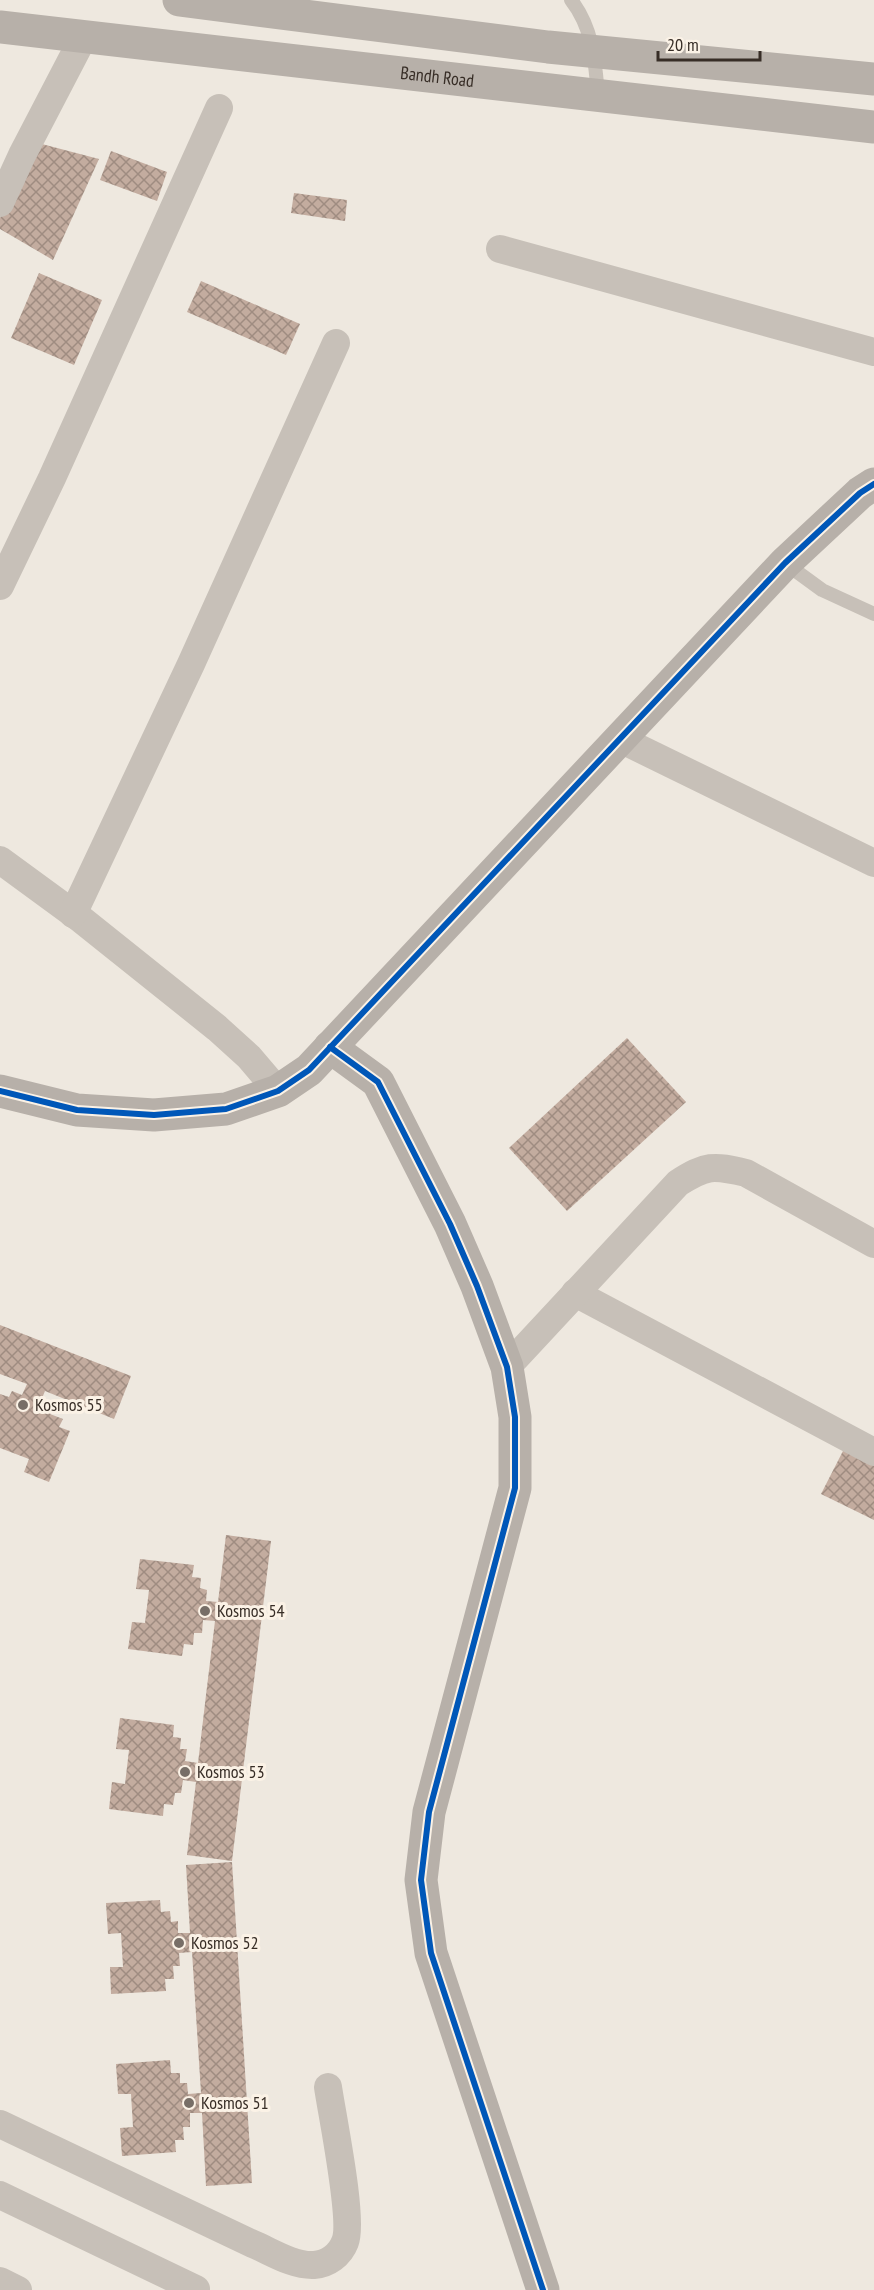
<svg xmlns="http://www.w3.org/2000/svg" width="874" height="2290" font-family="'PT Sans Narrow',sans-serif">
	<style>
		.building { fill: url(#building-cross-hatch) }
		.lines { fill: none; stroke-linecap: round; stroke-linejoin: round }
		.lane { stroke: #c7c0b8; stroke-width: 14 }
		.street { stroke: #c7c0b8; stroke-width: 28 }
		.secondary { stroke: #b7b0a9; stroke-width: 33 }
		.cycleway-casing { stroke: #fbf2e6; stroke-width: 10 }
		.cycleway { stroke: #0057b8; stroke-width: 6 }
		.poi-dot { fill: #776e67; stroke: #fbf2e6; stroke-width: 2 }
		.labels { text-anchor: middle; stroke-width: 6; stroke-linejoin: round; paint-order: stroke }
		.street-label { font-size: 18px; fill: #372d26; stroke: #fbf2e6 }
		.poi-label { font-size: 18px; fill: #372d26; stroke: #fbf2e6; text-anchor: start }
	</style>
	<defs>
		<pattern id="building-cross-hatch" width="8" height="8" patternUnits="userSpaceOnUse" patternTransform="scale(1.5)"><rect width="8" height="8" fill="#c3ac9f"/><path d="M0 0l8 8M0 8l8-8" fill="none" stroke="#9f8c81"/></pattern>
	</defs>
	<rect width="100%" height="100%" fill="#eee8df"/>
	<g class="building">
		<path d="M38,143L99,159L53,260L0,229V218Z"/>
		<path d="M111,151L167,172L157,201L100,180Z"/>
		<path d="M294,193L347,200L345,221L291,213Z"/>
		<path d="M39,273L102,300L74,365L11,338Z"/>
		<path d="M201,281L300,324L286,355L187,312Z"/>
		<path d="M627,1038L686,1102L567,1211L509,1148Z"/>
		<path d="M0,1325L131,1376L114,1419L45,1391L40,1403L53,1408L50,1414L63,1419L59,1427L70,1431L49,1482L24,1472L29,1459L0,1448V1394L9,1397L12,1391L22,1395L27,1384L0,1374Z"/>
		<path d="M844,1449L874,1464V1520L821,1494Z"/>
		<path d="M226,1535L271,1541L232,1861L187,1855L196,1782L183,1780L181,1793H175L173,1805L164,1804L163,1816L109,1809L112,1782L125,1784L129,1750L116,1749L120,1718L174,1725L173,1737L181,1738L180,1749H187L185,1761L198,1763L206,1695L215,1621L203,1620L202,1633H194L193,1645L184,1644L182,1656L128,1649L132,1622L145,1623L149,1590L136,1589L140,1559L194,1565L192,1577L201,1578L200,1588L207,1590L206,1601L218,1602Z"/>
		<path d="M232,1862L252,2183L206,2186L202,2113H190V2127H183L184,2140H175L176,2152L122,2156L120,2128L133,2127L131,2094H118L116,2064L170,2060L171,2073H180V2083H187L188,2094L201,2093L192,1952L179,1953L180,1966H173L174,1979H165L166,1991L111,1994L110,1967H123L121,1933L108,1934L106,1903L160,1900L161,1912L170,1911L171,1922L178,1921V1933H190L186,1865Z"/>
	</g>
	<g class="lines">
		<g class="lane">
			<path d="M571,0C593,28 595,61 598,95"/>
			<path d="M785,563L822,590L874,614"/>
		</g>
		<g class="street">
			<path d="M0,203L22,155L84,36"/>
			<path d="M500,249L874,352"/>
			<path d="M0,586L52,478L219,108"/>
			<path d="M620,739L874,863"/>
			<path d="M0,860L82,920L217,1028L249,1057L278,1091"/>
			<path d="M73,914L191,664L336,343"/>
			<path d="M575,1293L874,1452"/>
			<path d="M507,1367L678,1183C706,1165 713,1165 746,1173L874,1244"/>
			<path d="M0,2124L253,2244C272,2252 293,2266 314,2265C328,2264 340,2255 345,2242C354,2221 332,2115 328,2087"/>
			<path d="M0,2195L196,2289"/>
			<path d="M0,2281L18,2290"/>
		</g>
		<g class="secondary">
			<path d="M179,0L548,47L874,79"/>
			<path id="s1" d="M0,27L874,127"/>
			<path d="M330,1047L378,1082L450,1224L477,1286L507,1367L515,1417V1488L429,1812L421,1880L431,1953L543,2290"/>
			<path d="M0,1091L77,1110L154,1115L226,1109L278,1091L309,1070L785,563L860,493L874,484"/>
		</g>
		<defs>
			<g id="cycleway">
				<path d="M330,1047L378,1082L450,1224L477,1286L507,1367L515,1417V1488L429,1812L421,1880L431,1953L543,2290"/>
				<path d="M0,1091L77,1110L154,1115L226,1109L278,1091L309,1070L785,563L860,493L874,484"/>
			</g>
		</defs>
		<use href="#cycleway" class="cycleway-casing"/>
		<use href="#cycleway" class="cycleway"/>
	</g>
	<g class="poi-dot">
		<circle cx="23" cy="1405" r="6"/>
		<circle cx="205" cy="1611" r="6"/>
		<circle cx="185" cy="1772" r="6"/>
		<circle cx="179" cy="1943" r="6"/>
		<circle cx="189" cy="2103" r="6"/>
	</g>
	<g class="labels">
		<g class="street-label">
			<text dy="6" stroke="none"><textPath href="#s1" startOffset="440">Bandh Road</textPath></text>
		</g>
		<g class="poi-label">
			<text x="35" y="1411">Kosmos 55</text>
			<text x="217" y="1617">Kosmos 54</text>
			<text x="197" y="1778">Kosmos 53</text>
			<text x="191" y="1949">Kosmos 52</text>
			<text x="201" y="2109">Kosmos 51</text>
		</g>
	</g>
	<path d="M658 51v9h102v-9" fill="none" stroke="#372d26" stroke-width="3"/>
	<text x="667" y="51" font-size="18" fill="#372d26" stroke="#fbf2e6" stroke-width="4.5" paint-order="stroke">20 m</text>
</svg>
